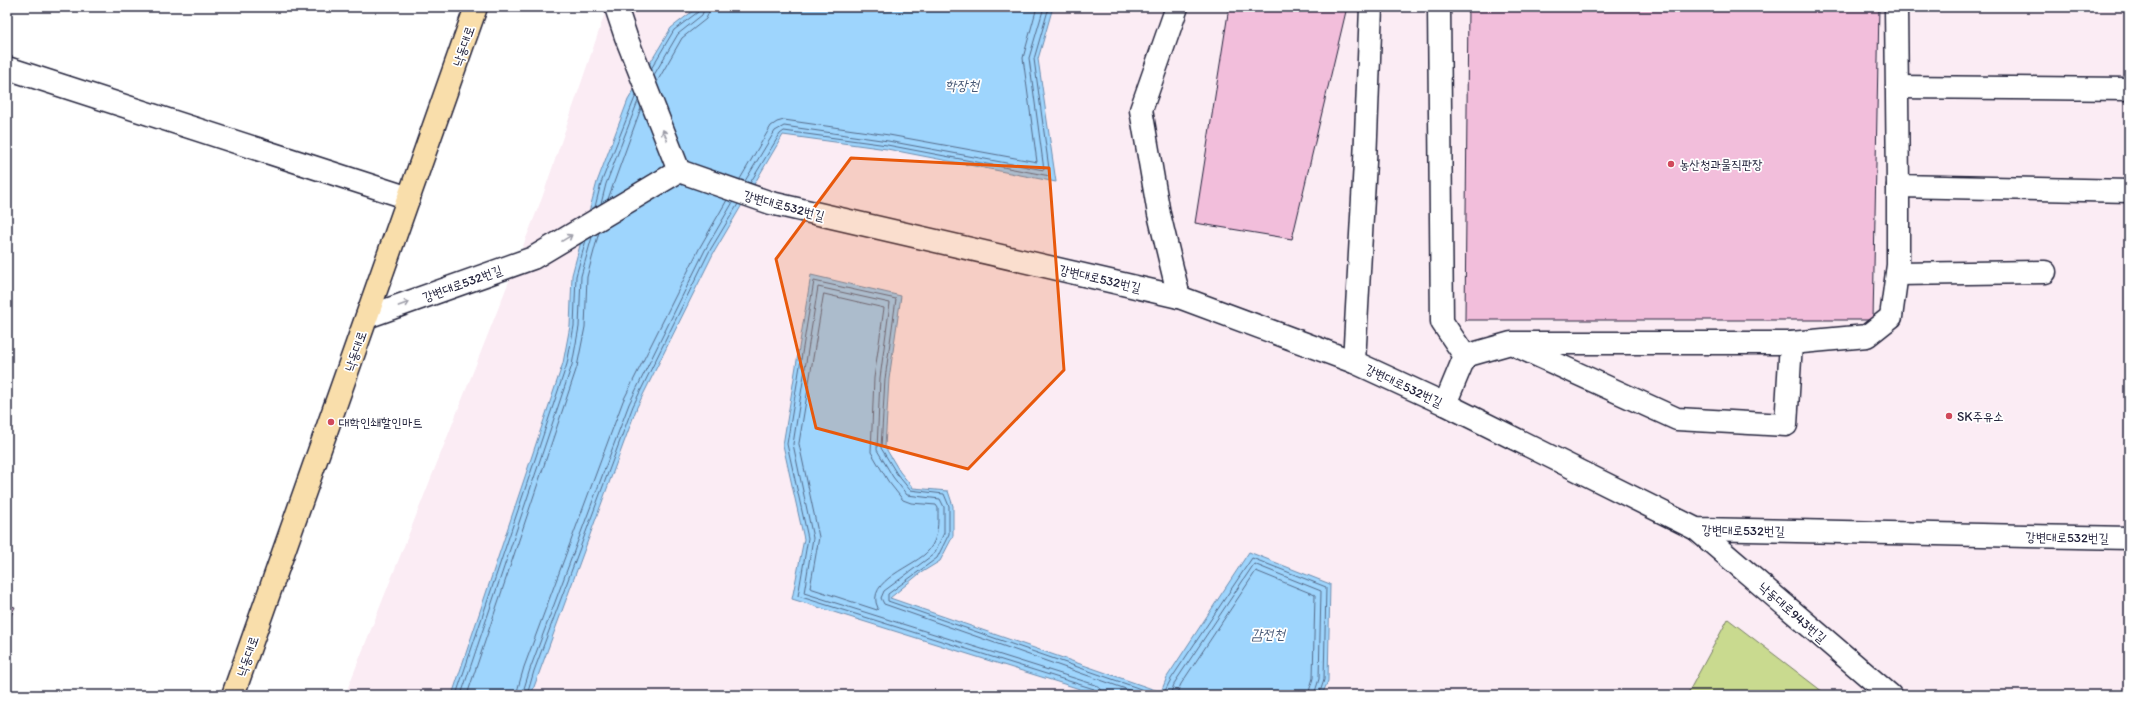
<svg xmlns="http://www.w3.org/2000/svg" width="2136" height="702" font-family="Itim,'Poor Story',sans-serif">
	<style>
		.built { fill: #fbecf4 }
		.green { fill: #c9da8f; stroke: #767e65 }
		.water { fill: #9ed5fd; stroke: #6c8daf }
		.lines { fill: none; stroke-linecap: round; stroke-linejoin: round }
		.shore { stroke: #546a89; stroke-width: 1 }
		.building { fill: #f2bedb; stroke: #22223b }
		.minor-casing { stroke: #22223b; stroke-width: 25 }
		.major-casing { stroke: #22223b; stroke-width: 25 }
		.minor { stroke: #fff; stroke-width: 22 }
		.major { stroke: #f9deab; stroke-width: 22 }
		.oneway { stroke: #9c9ca7 }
		.marked { fill: #e8590c; fill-opacity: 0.2; stroke: #e8590c; stroke-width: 3; stroke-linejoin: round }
		.poi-dot { fill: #d1495b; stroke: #fff; stroke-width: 1.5 }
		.labels { text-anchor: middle; stroke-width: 3.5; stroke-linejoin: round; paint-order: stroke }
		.street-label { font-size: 13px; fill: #22223b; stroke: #fff }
		.poi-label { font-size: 13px; fill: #22223b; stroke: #fff; text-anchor: start }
		.water-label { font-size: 14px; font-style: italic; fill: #475875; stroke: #fff }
	</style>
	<rect width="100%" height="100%" fill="#fff"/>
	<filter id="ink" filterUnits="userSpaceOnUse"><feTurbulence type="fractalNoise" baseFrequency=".025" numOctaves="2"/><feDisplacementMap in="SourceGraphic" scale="8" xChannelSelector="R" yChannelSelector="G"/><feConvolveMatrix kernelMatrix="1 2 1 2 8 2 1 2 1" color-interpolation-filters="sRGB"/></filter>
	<g filter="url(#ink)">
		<path class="built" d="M607,7H2129V695H345L542,198Z"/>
		<path class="green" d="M1728,619L1827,695H1687Z"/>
		<g class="water">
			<path d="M698,7H1053L1038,59L1056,182L887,149L783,135L713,254L637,407L531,695H452L563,363L570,326L572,275L597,182L628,100L671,28Z"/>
			<path d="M811,275L901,296L889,379L885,447L900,472L913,488L948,491L953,506V536L940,561L919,574L890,598L1161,692L1167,677L1249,552L1330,584L1328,681L1322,695H1099L792,599L804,539L783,445Z"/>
		</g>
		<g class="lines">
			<g class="shore">
				<path d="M651,69L674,30L698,12L700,7"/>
				<path d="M654,75L678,34L702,15L705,7"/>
				<path d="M657,82L682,38L706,19L711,7"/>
				<path d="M740,179L771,126L777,122L784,120L889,135L1037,162L1023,58L1037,7"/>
				<path d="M745,181L775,131L784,126L888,141L1044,170L1029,58L1044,7"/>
				<path d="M750,183L780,134L784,131L887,145L1050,176L1034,59L1049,7"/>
				<path d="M608,199L641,108"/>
				<path d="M601,204L606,184L638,101"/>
				<path d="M595,207L601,183L636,95"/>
				<path d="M824,294L884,308L874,378L871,452L888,481L903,500L911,503L936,505L938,508C938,523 939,537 929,550C917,566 864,580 878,608L877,610L810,588L819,537L799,444Z"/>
				<path d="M456,695L567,364L574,326L576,276L586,240"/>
				<path d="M461,695L572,365L579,327L581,276L592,237"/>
				<path d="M467,695L577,367L585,327L587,277L599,232"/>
				<path d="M516,695L524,667L623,401L700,247L727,200"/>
				<path d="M522,695L530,669L629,404L705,250L733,202"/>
				<path d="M527,695L534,671L633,406L709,252L738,204"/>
				<path d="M1097,695L1094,689L798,596L808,538L787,444L814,281L896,299L885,379L881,448L897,474L910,490L944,494L949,506V534L937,558L888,594V601L1158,695"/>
				<path d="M1102,695L1101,689L1096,685L804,593L813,538L793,444L818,287L890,303L880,378L877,450L893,477L907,495L940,499L944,507V533L934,554L884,591L881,598L884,604L1143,695"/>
				<path d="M1163,695L1171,679L1252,558L1326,587L1324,680L1319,695"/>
				<path d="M1170,695L1175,682L1254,564L1321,591L1319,679L1314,695"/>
				<path d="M1176,695L1181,684L1256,571L1315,595L1313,678L1308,695"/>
			</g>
		</g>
		<g class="building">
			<path d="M1229,7H1347L1292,239L1195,223Z"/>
			<path d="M1468,7H1879L1873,320H1465Z"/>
			<path d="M7,605L15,607L7,623Z"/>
		</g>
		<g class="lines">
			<defs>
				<g id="minor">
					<path d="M616,7L626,37L679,171L771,203L1179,297L1354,362L1445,404L1696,529L2129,538"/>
					<path d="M1177,7L1141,110L1159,214L1179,297"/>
					<path d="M1439,7L1442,322L1465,356"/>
					<path d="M1896,7L1898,186L2129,191"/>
					<path d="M7,68L409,198"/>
					<path d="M1897,87L2129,89"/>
					<path d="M1897,274L2045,272"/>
					<path d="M367,317L533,258L679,171"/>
					<path d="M1517,346L1677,419L1786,425L1791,343"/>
					<path d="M1354,362L1365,162L1371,7"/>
					<path d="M1445,404L1465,356L1511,343H1791L1867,336L1891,317L1898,265V186"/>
					<path d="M1696,529L1890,695"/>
				</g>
				<path id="major" d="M233,695L476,7"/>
			</defs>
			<use href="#minor" class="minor-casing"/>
			<use href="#major" class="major-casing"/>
			<use href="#minor" class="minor"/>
			<use href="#major" class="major"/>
		</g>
		<defs><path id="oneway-shaft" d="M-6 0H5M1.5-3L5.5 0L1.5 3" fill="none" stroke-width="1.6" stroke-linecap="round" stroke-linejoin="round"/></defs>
		<g class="oneway">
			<use href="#oneway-shaft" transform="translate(665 135) rotate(-112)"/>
			<use href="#oneway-shaft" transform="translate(567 238) rotate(-31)"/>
			<use href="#oneway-shaft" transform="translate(404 304) rotate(-20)"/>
		</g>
	</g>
	<path class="marked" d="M851,158L1049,168L1064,370L968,469L816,428L776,259Z"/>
	<g class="poi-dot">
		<circle cx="1671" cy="164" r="4"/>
		<circle cx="1949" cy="416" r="4"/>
		<circle cx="331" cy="422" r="4"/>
	</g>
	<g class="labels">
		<g class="street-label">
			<text transform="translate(463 46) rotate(-71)" y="5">낙동대로</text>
			<text transform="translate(784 205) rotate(15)" y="5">강변대로532번길</text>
			<text transform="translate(1100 278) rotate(13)" y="5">강변대로532번길</text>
			<text transform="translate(462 283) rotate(-20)" y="5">강변대로532번길</text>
			<text transform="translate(355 351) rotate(-71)" y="5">낙동대로</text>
			<text transform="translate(1404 385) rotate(25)" y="5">강변대로532번길</text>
			<text transform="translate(1743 530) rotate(1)" y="5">강변대로532번길</text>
			<text transform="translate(2067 537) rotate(1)" y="5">강변대로532번길</text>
			<text transform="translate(1793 612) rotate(41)" y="5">낙동대로943번길</text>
			<text transform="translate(247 656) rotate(-71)" y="5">낙동대로</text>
		</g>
		<g class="poi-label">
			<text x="1679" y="169">농산청과물직판장</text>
			<text x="1957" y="421">SK주유소</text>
			<text x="339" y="427">대학인쇄할인마트</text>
		</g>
		<g class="water-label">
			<text x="962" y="90">학장천</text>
			<text x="1268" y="639">감전천</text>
		</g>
	</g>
	<rect width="2136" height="702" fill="none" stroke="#fff" stroke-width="24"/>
	<rect x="12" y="12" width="2112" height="678" fill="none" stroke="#22223b" stroke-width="1.5" filter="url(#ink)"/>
</svg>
